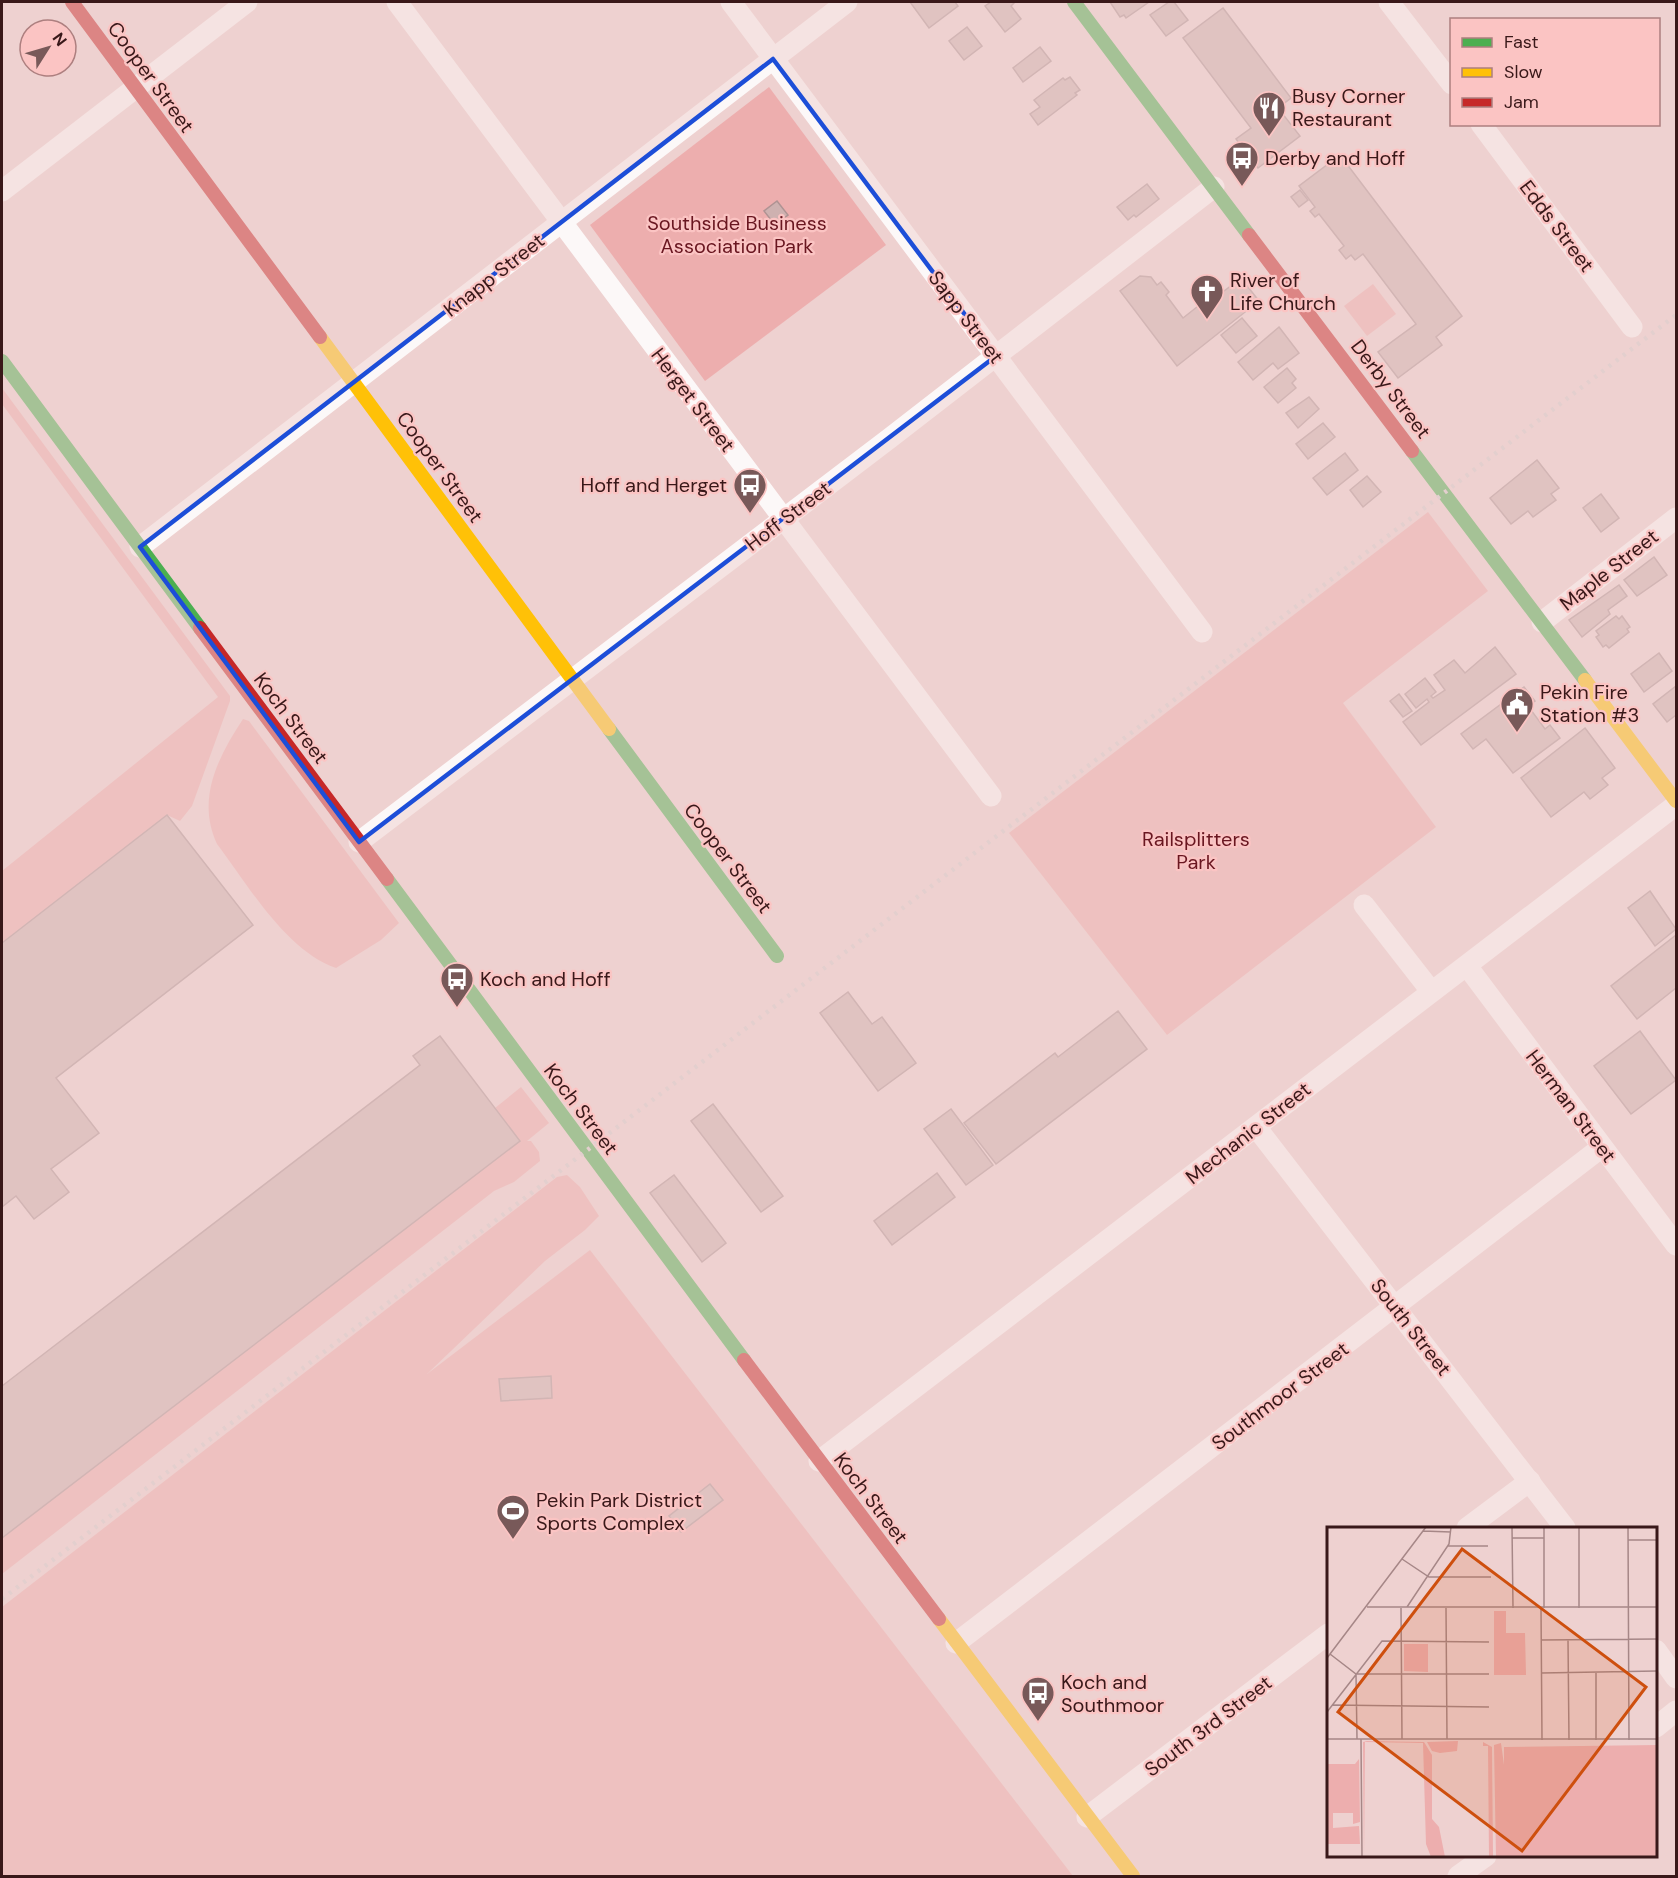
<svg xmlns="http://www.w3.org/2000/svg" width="1678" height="1878" font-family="'DM Sans',sans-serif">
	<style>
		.green { fill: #edaeae }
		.building { fill: #ceb1b0; stroke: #af9393; stroke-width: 1.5 }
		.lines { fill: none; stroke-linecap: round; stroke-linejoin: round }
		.street { stroke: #fcf8f8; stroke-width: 21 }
		.fast { stroke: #4caf50; stroke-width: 14 }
		.slow { stroke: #ffc107; stroke-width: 14 }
		.jam { stroke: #c62828; stroke-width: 14 }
		.rail { stroke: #d4cccc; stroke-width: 4.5; stroke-dasharray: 3 6; stroke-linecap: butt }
		.marked { fill: none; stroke: #1d4ed8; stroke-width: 4.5; stroke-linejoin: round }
		.labels { text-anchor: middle; stroke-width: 4.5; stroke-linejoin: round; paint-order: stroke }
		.street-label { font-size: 20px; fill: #391819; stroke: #fbc4c3 }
		.poi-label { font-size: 20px; fill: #391819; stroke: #fbc4c3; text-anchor: start }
		.park-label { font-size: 20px; fill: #691620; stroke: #fbc4c3 }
		.inset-road { fill: none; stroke: #a68787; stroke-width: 1.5 }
		.view { fill: #ce4f0e; fill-opacity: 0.15; stroke: #ce4f0e; stroke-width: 3 }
		.inset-edge { fill: none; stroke: #391819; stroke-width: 3 }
	</style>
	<rect width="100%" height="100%" fill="#eed1d0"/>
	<g class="green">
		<path d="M769,87L886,245L705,381L590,225Z"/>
		<path d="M1373,284L1396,314L1367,336L1344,306Z"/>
		<path d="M2,388L230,696V701L192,806L180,821L167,815L2,943V871L218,697L2,404Z"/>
		<path d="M1428,512L1488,591L1343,703L1436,827L1167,1035L1009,833Z"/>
		<path d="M243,719L249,721L399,923L381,940L336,968C286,951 248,885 217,844C196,799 218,757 243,719Z"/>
		<path d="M521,1087L549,1123L527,1141H531L539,1152L540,1161L514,1182L494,1191L2,1574V1538L519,1141L495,1108Z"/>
		<path d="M567,1175L580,1187L599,1216L585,1230L545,1261L427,1374L590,1250L1073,1876H2V1607L557,1177Z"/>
	</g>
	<g class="building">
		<path d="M910,2H955L958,6L929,28Z"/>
		<path d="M991,2H1015L1011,6L1021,19L1005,32L985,6Z"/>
		<path d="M1110,2H1149L1126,18L1124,15L1120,17Z"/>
		<path d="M1169,2H1174L1188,20L1166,36L1150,15Z"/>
		<path d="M1223,8L1291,98L1278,108L1300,136L1258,168L1236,139L1251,128L1183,38Z"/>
		<path d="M967,27L982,46L964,60L949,41Z"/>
		<path d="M1040,47L1051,61L1023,82L1013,68Z"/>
		<path d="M1070,77L1080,90L1075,93L1077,95L1038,125L1030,114L1040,107L1034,100L1063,78L1065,80Z"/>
		<path d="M1340,155L1462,316L1436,337L1442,345L1398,378L1378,352L1416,324L1363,254L1355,260L1351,255L1346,259L1339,250L1344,246L1319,214L1315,217L1310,211L1315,207L1299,186Z"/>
		<path d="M1147,184L1159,199L1136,217L1134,215L1128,220L1117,207Z"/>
		<path d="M1300,190L1308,200L1299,207L1291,197Z"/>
		<path d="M777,201L788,215L775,225L764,211Z"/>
		<path d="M1140,276L1151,277L1157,285L1161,282L1169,292L1166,295L1183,318L1221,288L1224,291L1241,278L1259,301L1177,366L1120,291Z"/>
		<path d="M1242,318L1257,336L1236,353L1221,335Z"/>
		<path d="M1279,327L1299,353L1278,369L1273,363L1253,380L1238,362Z"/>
		<path d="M1287,368L1296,379L1292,383L1296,388L1278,403L1264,387Z"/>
		<path d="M1309,397L1319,409L1298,428L1286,413Z"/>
		<path d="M1323,423L1335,437L1308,459L1296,444Z"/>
		<path d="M1345,453L1358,470L1327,495L1313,478Z"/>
		<path d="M1537,460L1559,488L1551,494L1556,500L1533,517L1528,511L1511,524L1490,498Z"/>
		<path d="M1367,476L1381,492L1363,507L1350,490Z"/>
		<path d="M1601,494L1619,518L1601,532L1583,508Z"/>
		<path d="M1654,557L1667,575L1637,596L1624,580Z"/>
		<path d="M1619,585L1627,596L1608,610L1610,614L1582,637L1569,620Z"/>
		<path d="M1616,616L1619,619L1622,616L1630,627L1627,629L1629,632L1609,648L1606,645L1603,647L1596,637L1599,635L1596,631Z"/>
		<path d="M1495,647L1516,674L1421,745L1403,722L1429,702L1427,699L1416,708L1405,694L1425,678L1436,692L1431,696L1433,698L1445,690L1434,675L1454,660L1465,673Z"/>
		<path d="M1659,653L1672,671L1644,692L1631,674Z"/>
		<path d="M1676,686V715L1667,722L1653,704Z"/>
		<path d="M1524,687L1535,701L1528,706L1545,729L1550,725L1560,738L1513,773L1486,739L1473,749L1461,734Z"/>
		<path d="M1399,694L1412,711L1403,717L1390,701Z"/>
		<path d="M1585,728L1615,768L1602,778L1608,785L1590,799L1584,792L1551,817L1521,778Z"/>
		<path d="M167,815L253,925L56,1078L99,1133L51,1169L69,1192L34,1219L16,1196L2,1207V943Z"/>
		<path d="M1650,891L1676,929L1655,946L1628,908Z"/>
		<path d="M1676,935V988L1637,1019L1611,986Z"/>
		<path d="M848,992L872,1024L882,1017L916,1063L878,1091L820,1013Z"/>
		<path d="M1118,1011L1147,1049L996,1164L964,1123L1055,1053L1058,1057Z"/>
		<path d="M1640,1031L1676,1080L1631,1114L1594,1066Z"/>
		<path d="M440,1036L520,1141L2,1538V1386L420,1065L413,1056Z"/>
		<path d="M713,1104L783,1196L761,1212L691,1121Z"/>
		<path d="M951,1109L993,1165L966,1185L924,1129Z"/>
		<path d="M937,1173L955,1197L892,1245L874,1221Z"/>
		<path d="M674,1175L726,1243L702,1262L650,1193Z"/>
		<path d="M551,1376L552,1398L501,1401L499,1379Z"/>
		<path d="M710,1484L723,1500L681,1532L669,1516Z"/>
	</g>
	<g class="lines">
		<g class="street">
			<path d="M397,2L991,796"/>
			<path d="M731,2L1202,632"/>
			<path d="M1389,2L1452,84"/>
			<path d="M1481,124L1632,327"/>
			<path d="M2,191L247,2"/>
			<path d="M140,547L847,2"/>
			<path d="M1542,622L1676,518"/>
			<path d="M359,842L890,438L1214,187"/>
			<path d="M1364,905L1431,991"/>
			<path d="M1467,966L1676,1245"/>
			<path d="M1256,1127L1565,1528"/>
			<path d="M819,1461L1676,805"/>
			<path d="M1467,1528L1530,1481"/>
			<path d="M956,1643L1602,1147"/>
			<path d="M1656,1650L1676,1678"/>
			<path d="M1656,1727L1676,1711"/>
			<path d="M1087,1817L1328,1634"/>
			<path d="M1458,1876L1486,1856"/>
		</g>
		<g class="fast">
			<path d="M1074,2L1249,235"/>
			<path d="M2,361L200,628"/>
			<path d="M1412,451L1585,680"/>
			<path d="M609,729L777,956"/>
			<path d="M387,879L744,1360"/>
		</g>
		<g class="slow">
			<path d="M320,337L609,729"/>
			<path d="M1585,680L1676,801"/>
			<path d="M939,1619L1133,1876"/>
		</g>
		<g class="jam">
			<path d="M72,2L320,337"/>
			<path d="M1249,235L1412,451"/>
			<path d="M200,628L387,879"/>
			<path d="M744,1360L939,1619"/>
		</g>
		<path class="rail" d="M2,1599L1676,315"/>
	</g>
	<path d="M0 0H1678V1878H0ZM773,59L996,356L359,842L140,547Z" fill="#eed1d0" fill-opacity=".55" fill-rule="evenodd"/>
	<path class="marked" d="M773,59L996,356L359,842L140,547Z"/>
	<defs>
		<symbol id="restaurant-pin" viewBox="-11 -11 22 30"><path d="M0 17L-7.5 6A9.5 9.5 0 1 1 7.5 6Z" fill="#785959" stroke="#fbc4c3"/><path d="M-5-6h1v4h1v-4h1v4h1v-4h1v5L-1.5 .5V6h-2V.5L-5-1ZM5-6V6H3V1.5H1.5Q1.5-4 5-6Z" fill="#fff"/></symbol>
		<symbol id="bus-pin" viewBox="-11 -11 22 30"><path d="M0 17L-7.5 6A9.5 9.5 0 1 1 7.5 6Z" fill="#785959" stroke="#fbc4c3"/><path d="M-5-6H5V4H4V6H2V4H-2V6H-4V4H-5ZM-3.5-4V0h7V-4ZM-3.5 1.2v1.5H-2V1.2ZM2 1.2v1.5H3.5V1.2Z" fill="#fff"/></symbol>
		<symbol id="church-pin" viewBox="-11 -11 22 30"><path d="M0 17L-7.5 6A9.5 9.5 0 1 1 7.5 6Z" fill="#785959" stroke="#fbc4c3"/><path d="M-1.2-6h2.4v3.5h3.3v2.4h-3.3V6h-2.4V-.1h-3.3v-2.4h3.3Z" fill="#fff"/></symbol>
		<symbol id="civic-pin" viewBox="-11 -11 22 30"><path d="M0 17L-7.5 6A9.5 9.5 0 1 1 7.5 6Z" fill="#785959" stroke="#fbc4c3"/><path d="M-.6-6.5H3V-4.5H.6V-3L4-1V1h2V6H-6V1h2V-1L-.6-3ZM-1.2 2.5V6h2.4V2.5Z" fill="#fff"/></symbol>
		<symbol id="stadium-pin" viewBox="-11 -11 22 30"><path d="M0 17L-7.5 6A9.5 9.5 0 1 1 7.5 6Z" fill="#785959" stroke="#fbc4c3"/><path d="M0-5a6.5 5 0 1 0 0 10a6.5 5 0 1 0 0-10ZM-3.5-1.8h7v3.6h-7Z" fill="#fff"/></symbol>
	</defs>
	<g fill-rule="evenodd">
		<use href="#restaurant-pin" x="1250" y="89" width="38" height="52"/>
		<use href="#bus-pin" x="1223" y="139" width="38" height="52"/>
		<use href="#church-pin" x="1188" y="272" width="38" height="52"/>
		<use href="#bus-pin" x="731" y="466" width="38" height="52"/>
		<use href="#civic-pin" x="1498" y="685" width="38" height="52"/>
		<use href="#bus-pin" x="438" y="960" width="38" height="52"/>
		<use href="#stadium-pin" x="494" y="1492" width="38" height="52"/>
		<use href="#bus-pin" x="1019" y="1674" width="38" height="52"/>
	</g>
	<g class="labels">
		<g class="street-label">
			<text transform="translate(151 77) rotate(54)" y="7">Cooper Street</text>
			<text transform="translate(1557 226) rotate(53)" y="7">Edds Street</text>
			<text transform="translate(494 275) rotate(-38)" y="7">Knapp Street</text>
			<text transform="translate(966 317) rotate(53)" y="7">Sapp Street</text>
			<text transform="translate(1391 389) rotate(53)" y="7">Derby Street</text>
			<text transform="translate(693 400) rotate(53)" y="7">Herget Street</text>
			<text transform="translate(440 467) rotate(54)" y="7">Cooper Street</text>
			<text transform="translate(788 516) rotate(-37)" y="7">Hoff Street</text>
			<text transform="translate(1609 570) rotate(-38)" y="7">Maple Street</text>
			<text transform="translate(291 718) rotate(53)" y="7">Koch Street</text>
			<text transform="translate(728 858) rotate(53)" y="7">Cooper Street</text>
			<text transform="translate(1571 1106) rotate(53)" y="7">Herman Street</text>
			<text transform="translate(581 1109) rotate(53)" y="7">Koch Street</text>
			<text transform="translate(1248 1133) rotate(-38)" y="7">Mechanic Street</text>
			<text transform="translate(1411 1327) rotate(52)" y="7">South Street</text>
			<text transform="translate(1280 1396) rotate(-37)" y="7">Southmoor Street</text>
			<text transform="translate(871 1498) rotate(53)" y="7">Koch Street</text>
			<text transform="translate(1208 1726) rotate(-37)" y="7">South 3rd Street</text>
		</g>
		<g class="poi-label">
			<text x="1292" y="103">Busy Corner<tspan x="1292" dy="23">Restaurant</tspan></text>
			<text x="1265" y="165">Derby and Hoff</text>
			<text x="1230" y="287">River of<tspan x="1230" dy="23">Life Church</tspan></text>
			<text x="727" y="492" text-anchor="end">Hoff and Herget</text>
			<text x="1540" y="699">Pekin Fire<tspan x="1540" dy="23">Station #3</tspan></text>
			<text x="480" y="986">Koch and Hoff</text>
			<text x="536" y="1507">Pekin Park District<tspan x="536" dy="23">Sports Complex</tspan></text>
			<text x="1061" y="1689">Koch and<tspan x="1061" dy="23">Southmoor</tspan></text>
		</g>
		<g class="park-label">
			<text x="737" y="230">Southside Business<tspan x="737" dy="23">Association Park</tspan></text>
			<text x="1196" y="846">Railsplitters<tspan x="1196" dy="23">Park</tspan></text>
		</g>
	</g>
	<g transform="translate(1327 1527)">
		<rect width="330" height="330" fill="#eed1d0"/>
		<path d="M167,84H179V106H198L199,148H167ZM77,117H101V145L77,144ZM40,214L97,215L105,228V292L112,300L118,330H104L99,317L96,216L38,215L37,330L36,215ZM131,214L130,224L113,226L105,224L100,215ZM156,215L165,220L166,330H162L161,219H156ZM174,216L177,238V220L330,218V330H169L167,218ZM32,232L33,295L26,297V286H6V301L32,299L33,317H0V237H28Z" fill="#edaeae"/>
		<path class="inset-road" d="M185,0L186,81M217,0V81M252,0V81M301,0L302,213M96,4L124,5M185,11H217M301,13H330M121,19H161M75,32L102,50H164M40,80H330M80,80L122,17L124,0M74,81L75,212M119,81L120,212M214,81L215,213M214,113L330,112M241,113L242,213M3,127L29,147H162M0,131L99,0M269,145V213M214,146L330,144M29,147L30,212M5,178L162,180M0,185L55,114L162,115M0,212H330M34,212L35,330"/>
		<path class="view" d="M135,22L319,160L195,324L11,185Z"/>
		<rect width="330" height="330" class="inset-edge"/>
	</g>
	<rect width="1678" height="1878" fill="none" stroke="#391819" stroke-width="6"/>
	<rect x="1450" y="18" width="210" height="108" fill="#fbc4c3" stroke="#ad7f7f" stroke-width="1.5"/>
	<rect x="1462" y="38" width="30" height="9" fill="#4caf50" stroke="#ad7f7f" stroke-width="1.5"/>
	<text x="1504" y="48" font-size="18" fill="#391819">Fast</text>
	<rect x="1462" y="68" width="30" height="9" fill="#ffc107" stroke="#ad7f7f" stroke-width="1.5"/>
	<text x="1504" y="78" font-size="18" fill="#391819">Slow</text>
	<rect x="1462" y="98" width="30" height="9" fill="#c62828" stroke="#ad7f7f" stroke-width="1.5"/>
	<text x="1504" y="108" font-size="18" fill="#391819">Jam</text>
	<g transform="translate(48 48) rotate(53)"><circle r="28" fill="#fbc4c3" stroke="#ad7f7f" stroke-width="1.5"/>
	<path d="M0-4.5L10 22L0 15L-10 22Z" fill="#785959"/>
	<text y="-9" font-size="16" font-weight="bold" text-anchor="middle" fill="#391819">N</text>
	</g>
</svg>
